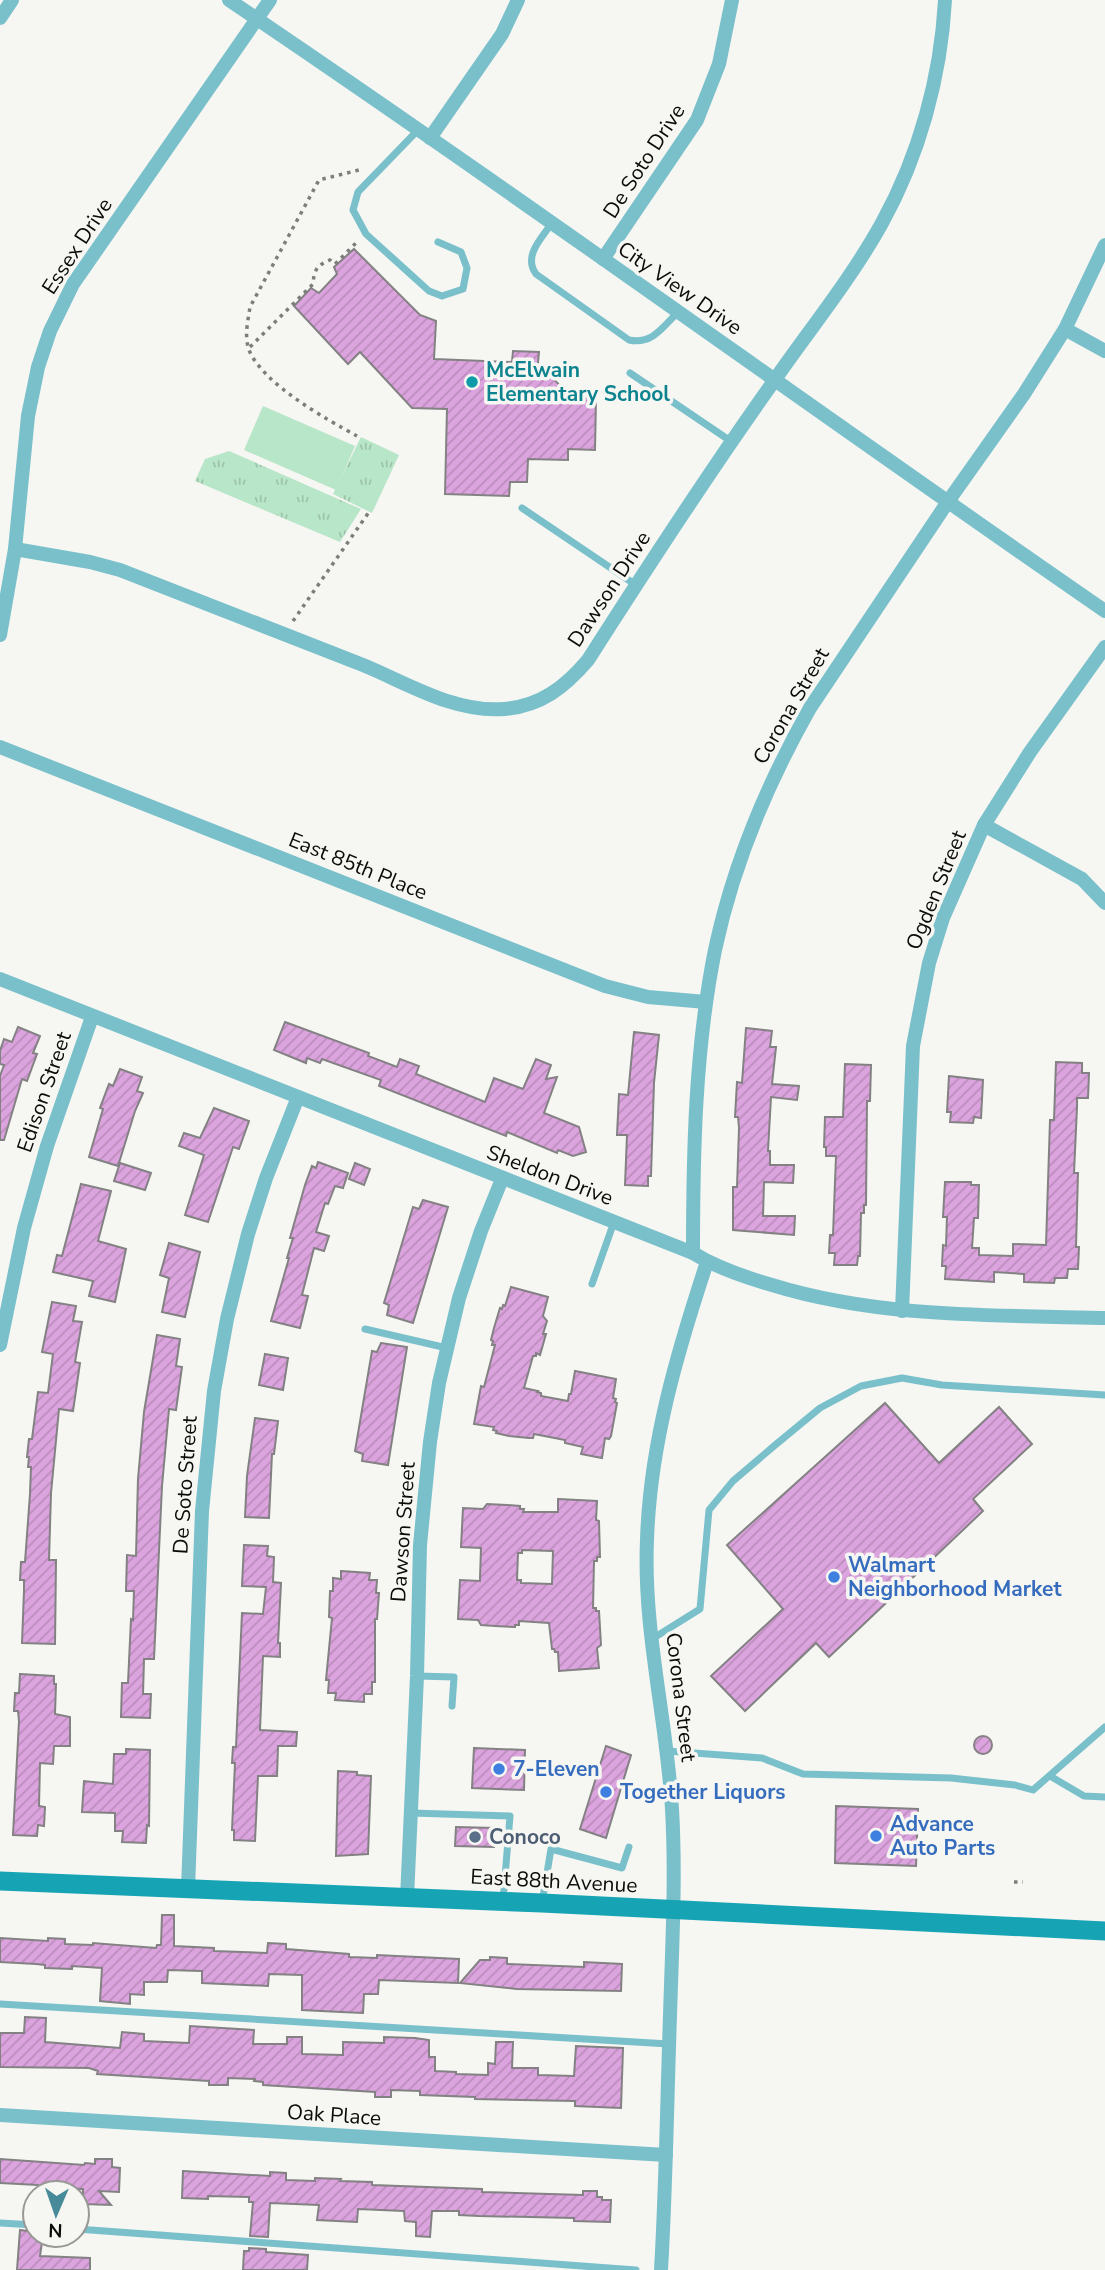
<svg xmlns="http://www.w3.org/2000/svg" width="1105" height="2270" font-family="'Nunito Sans',sans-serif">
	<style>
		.grass { fill: url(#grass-tufts) }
		.pitch { fill: #b8e6c8 }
		.building { fill: url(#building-hatch); stroke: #838183; stroke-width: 2; fill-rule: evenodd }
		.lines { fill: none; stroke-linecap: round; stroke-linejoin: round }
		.path { stroke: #7e7d7b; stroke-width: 3.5; stroke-dasharray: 3.5 5; stroke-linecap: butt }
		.service { stroke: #79c0cb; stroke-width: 7 }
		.minor { stroke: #79c0cb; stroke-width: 14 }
		.secondary { stroke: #16a4b5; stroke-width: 19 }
		.culture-dot { fill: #0f9aa8; stroke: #f6f6f2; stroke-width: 2.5 }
		.shop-dot { fill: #3f7fe0; stroke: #f6f6f2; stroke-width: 2.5 }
		.service-dot { fill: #5c6f8a; stroke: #f6f6f2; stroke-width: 2.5 }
		.labels { text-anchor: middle; stroke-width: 7; stroke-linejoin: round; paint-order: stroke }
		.street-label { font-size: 21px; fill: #0c0b0a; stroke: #f6f6f2 }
		.culture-label { font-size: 21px; font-weight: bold; fill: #0d838f; stroke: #f6f6f2; text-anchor: start }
		.shop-label { font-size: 21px; font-weight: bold; fill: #366cbe; stroke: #f6f6f2; text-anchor: start }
		.service-label { font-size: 21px; font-weight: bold; fill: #4e5e75; stroke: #f6f6f2; text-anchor: start }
	</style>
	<defs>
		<pattern id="grass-tufts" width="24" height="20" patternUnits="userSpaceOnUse" patternTransform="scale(1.75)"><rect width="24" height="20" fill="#b8e6c8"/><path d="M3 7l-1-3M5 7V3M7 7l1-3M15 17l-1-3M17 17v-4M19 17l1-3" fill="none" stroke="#9dc4aa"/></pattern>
		<pattern id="building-hatch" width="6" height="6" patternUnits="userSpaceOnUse" patternTransform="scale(1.75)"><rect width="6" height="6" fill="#dca4de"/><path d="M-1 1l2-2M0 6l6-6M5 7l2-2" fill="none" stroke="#bc8cbd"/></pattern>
	</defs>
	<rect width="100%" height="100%" fill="#f6f6f2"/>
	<g class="grass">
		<path d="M361,437L399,455L372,513L333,494Z"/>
		<path d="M229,451L361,509L340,542L195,481L205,459Z"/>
	</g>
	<path class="pitch" d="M263,406L355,446L336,490L244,450Z"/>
	<g class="building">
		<path d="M354,249L420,315L436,321L434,359L512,362L513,351L539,352L538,363L571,397L596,398L595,450L568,449V460L528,459L527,482H510L509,496L445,494L447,409L412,408L360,352L348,364L294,306L311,288L319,293L337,274L334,267Z"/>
		<path d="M285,1022L369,1053L368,1056L397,1067L400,1059L419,1066L416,1074L485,1102L494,1078L523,1089L536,1059L551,1065L546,1079L557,1077L544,1113L579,1127L586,1152L573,1156L558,1150L557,1153L507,1132L506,1136L379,1086L381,1080L322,1059L320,1063L307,1058L306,1063L274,1050Z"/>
		<path d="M18,1027L40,1036L33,1053L37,1054L27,1081L22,1079L4,1140H0V1076L4,1065L0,1064V1051L4,1039L12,1042Z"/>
		<path d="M746,1028L772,1031L770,1047H776L772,1084L799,1086L797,1100L771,1097L768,1151H770V1165H794L793,1183L764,1182L763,1216H795L794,1235L733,1230V1187H737L739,1128L738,1117H735L737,1082L742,1083Z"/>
		<path d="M634,1032L659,1035L654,1083L651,1176H648V1186L625,1185L627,1135H617L619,1094L628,1095Z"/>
		<path d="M1056,1062L1082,1063V1073H1089L1088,1098H1077V1107L1074,1173H1078L1076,1247H1079L1078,1269H1068L1067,1278H1055L1054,1283L1024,1282V1274L994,1272V1282L945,1279L946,1266H942L943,1245L946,1246L947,1217H943L945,1182H971V1185H979L978,1218H974L972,1248H979V1255L1013,1256V1244L1046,1245L1050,1120H1054Z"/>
		<path d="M845,1064L871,1065L870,1101H867L866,1205H864V1213H861L860,1256H858L857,1265H834L835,1253H829L830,1235H833L836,1156H826V1147H824L825,1117H843Z"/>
		<path d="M120,1069L142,1077L137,1091L143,1093L135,1111L118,1166L89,1157L103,1109L100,1108L109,1084L113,1086Z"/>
		<path d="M949,1076L983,1080L981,1118L974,1117L973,1123L950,1122L951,1112H947Z"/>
		<path d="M214,1108L249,1121L239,1149L233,1147L208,1222L185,1215L204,1155L179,1146L184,1133L200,1138Z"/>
		<path d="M318,1162L348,1173L343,1188L335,1186L328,1204L325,1203L316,1232L329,1236L324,1251L314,1248L302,1295L308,1296L300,1328L271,1321L289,1258H287L293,1238H290L305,1185L312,1166L316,1168Z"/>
		<path d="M120,1163L151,1173L145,1190L114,1181Z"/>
		<path d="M355,1163L370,1169L364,1185L349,1179Z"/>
		<path d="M81,1184L111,1191L98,1241L126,1249L115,1302L89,1296L93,1281L53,1272L57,1255L62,1256Z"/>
		<path d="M423,1200L448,1207L413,1323L387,1315L389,1305L384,1303L413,1207L419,1209Z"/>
		<path d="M169,1243L200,1252L185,1317L162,1312L169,1278L160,1275Z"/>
		<path d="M511,1287L548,1297L543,1316L547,1321L543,1334H546L540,1355L536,1353V1356H533L524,1388L538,1391L537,1392L541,1393V1396L568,1401L569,1394H571L575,1371L616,1379L613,1398L616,1399L615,1402L617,1403L611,1436L609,1439L605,1438L602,1458L581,1454L583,1447L565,1443V1440L534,1434L533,1438H529L509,1436L496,1433L497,1431L493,1430L494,1427L474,1424L481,1386L484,1387L495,1345H492L493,1341L491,1340L494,1328L500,1308L502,1309L503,1305L505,1306Z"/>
		<path d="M52,1302L76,1306L73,1321L82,1322L75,1362L80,1363L73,1411L59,1409L51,1493L49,1560H56L55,1644L22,1643L24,1591V1580H20L21,1562H25L30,1494L31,1467H28L29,1457H27L29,1439H32L38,1392L48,1393L53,1354L42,1352Z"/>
		<path d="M157,1335L180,1339L176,1366L182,1367L176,1410L169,1409L162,1486L154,1659H144L143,1694H151L150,1718L121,1717L122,1683H128L131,1619L133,1620L134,1591H126L127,1555L136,1556L138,1479L144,1412Z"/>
		<path d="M381,1343L407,1347L388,1465L362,1461L363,1454L355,1451L372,1351L377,1352Z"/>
		<path d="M265,1354L288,1358L283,1390L259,1385Z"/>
		<path d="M885,1403L939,1463L999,1407L1032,1444L973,1499L983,1511L829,1657L816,1643L745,1711L711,1676L783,1609L727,1545Z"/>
		<path d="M255,1418L278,1421L274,1454H272L269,1518L245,1517L247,1476Z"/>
		<path d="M558,1499L597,1501L596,1520L599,1521L600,1557H597V1561H594L593,1608H596V1611H599L601,1645L597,1648L599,1668L559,1671L558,1652H555L554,1649H552L549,1623L519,1621V1625H515V1627L495,1626L481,1625L478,1620L458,1619L460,1580L480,1581V1578L481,1548L461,1547L463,1508L483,1509L487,1504L507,1505L520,1506V1509H524L523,1512H558ZM522,1550L553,1551L552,1584L521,1583V1580H517L518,1553H522Z"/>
		<path d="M244,1545L268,1546L267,1556L274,1557L273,1582L281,1583L278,1643H280V1657L263,1656L260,1730L297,1732L296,1746H278L277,1776H258L255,1841L234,1840V1830H232L235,1763H232L233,1747H236L242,1613L263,1614L266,1587L242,1586Z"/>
		<path d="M341,1571L370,1573L369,1580H377L376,1593H379L377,1619H375V1682H372V1694H364V1702L335,1700L336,1693H328L329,1680H326L332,1618L329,1617L330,1591H333V1578L341,1579Z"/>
		<path d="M20,1674L54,1676V1684H56L55,1714L70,1717V1746H54L53,1764L40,1763L39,1806L45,1807L44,1826L38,1825L37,1836L13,1835L19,1721L18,1711H14L15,1693H19Z"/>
		<circle cx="983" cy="1745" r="9"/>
		<path d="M606,1746L631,1755L606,1838L580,1829Z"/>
		<path d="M474,1748L525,1750L524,1790L472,1788Z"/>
		<path d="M126,1749L150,1750L149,1826L147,1825L146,1843L122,1842L123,1831H115V1813L82,1812L84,1781L113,1784L114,1754H126Z"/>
		<path d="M338,1771L357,1772V1775L371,1776L368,1854L336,1856Z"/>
		<path d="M836,1806L918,1809L916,1866L835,1863Z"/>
		<path d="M456,1827L495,1828L494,1847L455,1846Z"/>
		<path d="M162,1915H174V1946L214,1948V1951L267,1953L268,1943L286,1944V1949L349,1954V1957L377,1958V1955L459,1959L458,1983L379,1980L378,1994H364L363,2013L341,2012L302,2010V1975L269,1974L268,1986L202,1983V1971L168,1970L167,1982H144V1995L130,1994V2004L100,2001L102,1968L72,1966V1969L45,1968V1965L36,1964L0,1962V1938L48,1941V1938L65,1939V1944L93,1945V1943L156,1948L157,1945H161Z"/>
		<path d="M490,1957L507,1958V1964L584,1967V1962L622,1964L621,1991L517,1989L460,1983L480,1960H490Z"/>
		<path d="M25,2017L46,2018L45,2042L120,2048L122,2032L144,2034V2041L189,2043L190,2026L254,2030L253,2044H287V2037H302V2054L343,2055V2042L384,2043V2037L415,2038L429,2040V2057H435V2071L456,2072V2074L488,2075V2063L495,2064L496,2042H513L512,2068H538V2075L574,2076L576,2046L623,2048L621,2108L575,2106V2101L475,2099V2097L420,2095V2091L391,2090V2097H375V2092L263,2085V2082L254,2081L255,2079L228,2078V2085H209V2081L97,2074L98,2071L89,2068L0,2067V2033H24Z"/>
		<path d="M0,2159L84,2165L85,2163L95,2164V2159H112V2167L120,2168L119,2192L99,2191L111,2205L83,2204V2189L38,2188V2185L0,2183Z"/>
		<path d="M183,2171L270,2176V2172L286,2173V2180L315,2181V2178L341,2179L340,2181L372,2182V2185L482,2189V2192L583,2195V2191H597V2197H602V2200H611L610,2222L574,2221V2218L479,2216L459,2215V2211H432L430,2237L416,2236V2222L405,2221L404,2211L358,2209L357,2222L317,2220L319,2205L270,2203L268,2237L250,2236L253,2202H249V2197L208,2196V2199L182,2198Z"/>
		<path d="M20,2230L35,2232V2235H43L40,2256L90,2258V2270H17Z"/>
		<path d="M249,2248L266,2249V2252L308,2255L307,2270H243L244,2251H249Z"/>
	</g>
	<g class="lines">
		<g class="path">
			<path d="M250,347L313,284C314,270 317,265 330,260L335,264L357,242"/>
			<path d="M357,436C326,419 263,384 249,350C244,336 248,321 250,307L319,180L363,169"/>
			<path d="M293,621L369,512"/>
			<path d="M1014,1882H1023"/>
		</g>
		<g class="service">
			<path d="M418,130L358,192L353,210L366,234L429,291L442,296L463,289L467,268L461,252L438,242"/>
			<path d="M552,223C541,239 523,256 536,274L629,340C652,345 663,327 678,312"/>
			<path d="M630,373L732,442"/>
			<path d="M522,508L636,585"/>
			<path d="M592,1284L614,1222"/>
			<path d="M365,1329L447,1348"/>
			<path d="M652,1639L700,1609L709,1510L733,1481L774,1446L820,1408L861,1386L902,1378L942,1385L1105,1395"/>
			<path d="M417,1676L454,1677L452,1706"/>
			<path d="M667,1751L762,1758L803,1774L951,1778L1015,1785L1033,1790L1105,1727"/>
			<path d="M1050,1776L1084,1796L1105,1797"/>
			<path d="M411,1813L510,1816L503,1901"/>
			<path d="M542,1903L551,1849L622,1868L629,1847"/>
			<path d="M0,2004L669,2044"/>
			<path d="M0,2223L35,2225"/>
			<path d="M77,2229L636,2270"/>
		</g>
		<g class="minor">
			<path d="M229,0C524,199 812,409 1105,611"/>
			<path d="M0,18L12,0"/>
			<path d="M430,138L502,34L518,0"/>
			<path d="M603,259L697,120L719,64L732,0"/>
			<path d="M1065,329L1105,351"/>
			<path d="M15,549L90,562L120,570C201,602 282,633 363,665C407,683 454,713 504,709C541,706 565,687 588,660C648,566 709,472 774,381C810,329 851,279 882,223C919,156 941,77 945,0"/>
			<path d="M0,635L15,549L28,416L38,367L50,331L73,284L270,0"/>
			<path d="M0,747L605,986L648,997L706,1002"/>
			<path d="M984,825L1082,879L1105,903"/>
			<path d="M0,979L693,1253C717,1268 744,1277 772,1285C879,1318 993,1315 1105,1318"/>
			<path d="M693,1253C693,1153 695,1049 715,950C733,865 767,784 810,708L947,503L1024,394L1065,329L1105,245"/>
			<path d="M902,1311L913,1046L929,963L943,918L984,825L1030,752L1105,647"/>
			<path d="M0,1345L24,1228L47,1146L92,1017"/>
			<path d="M188,1889L202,1511L214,1391L227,1319L248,1234L266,1178L298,1097"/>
			<path d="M407,1898L417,1676L420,1545L430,1442L439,1383L459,1298L481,1231L502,1179"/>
			<path d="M0,2115L666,2155"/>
			<path d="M661,2270C666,2185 667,2101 670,2016C672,1947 676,1878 672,1809C667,1720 643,1631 647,1540C650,1444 677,1353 707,1262"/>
		</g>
		<path class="secondary" d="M0,1881L542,1903L1105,1931"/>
	</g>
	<circle class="culture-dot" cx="472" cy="382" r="7"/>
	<g class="shop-dot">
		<circle cx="834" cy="1577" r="7"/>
		<circle cx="499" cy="1769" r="7"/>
		<circle cx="606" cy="1792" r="7"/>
		<circle cx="876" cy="1836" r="7"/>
	</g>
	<circle class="service-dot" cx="475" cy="1837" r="7"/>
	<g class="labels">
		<g class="street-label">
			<text transform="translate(644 161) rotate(-57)" y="7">De Soto Drive</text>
			<text transform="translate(77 246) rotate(-57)" y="7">Essex Drive</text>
			<text transform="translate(680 288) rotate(35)" y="7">City View Drive</text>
			<text transform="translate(609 589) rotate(-57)" y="7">Dawson Drive</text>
			<text transform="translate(791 706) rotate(-60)" y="7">Corona Street</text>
			<text transform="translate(358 866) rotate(22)" y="7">East 85th Place</text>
			<text transform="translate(936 890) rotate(-68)" y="7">Ogden Street</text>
			<text transform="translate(44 1092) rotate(-71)" y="7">Edison Street</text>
			<text transform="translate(550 1175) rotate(21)" y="7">Sheldon Drive</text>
			<text transform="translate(185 1485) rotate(-86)" y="7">De Soto Street</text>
			<text transform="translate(403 1532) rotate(-86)" y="7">Dawson Street</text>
			<text transform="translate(681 1697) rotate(83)" y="7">Corona Street</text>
			<text transform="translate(554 1881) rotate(3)" y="7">East 88th Avenue</text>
			<text transform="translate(334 2115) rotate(4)" y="7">Oak Place</text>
		</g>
		<g class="culture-label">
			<text x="486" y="377">McElwain<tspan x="486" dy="24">Elementary School</tspan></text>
		</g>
		<g class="shop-label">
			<text x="848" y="1572">Walmart<tspan x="848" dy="24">Neighborhood Market</tspan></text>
			<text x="513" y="1776">7-Eleven</text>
			<text x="620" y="1799">Together Liquors</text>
			<text x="890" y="1831">Advance<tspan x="890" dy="24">Auto Parts</tspan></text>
		</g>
		<g class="service-label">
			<text x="489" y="1844">Conoco</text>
		</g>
	</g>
	<g transform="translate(56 2214) rotate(182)"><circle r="33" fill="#f6f6f2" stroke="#989895" stroke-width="2"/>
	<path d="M0-5L12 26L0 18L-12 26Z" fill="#478a99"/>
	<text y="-10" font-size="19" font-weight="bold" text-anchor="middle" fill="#0c0b0a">N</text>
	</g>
</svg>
